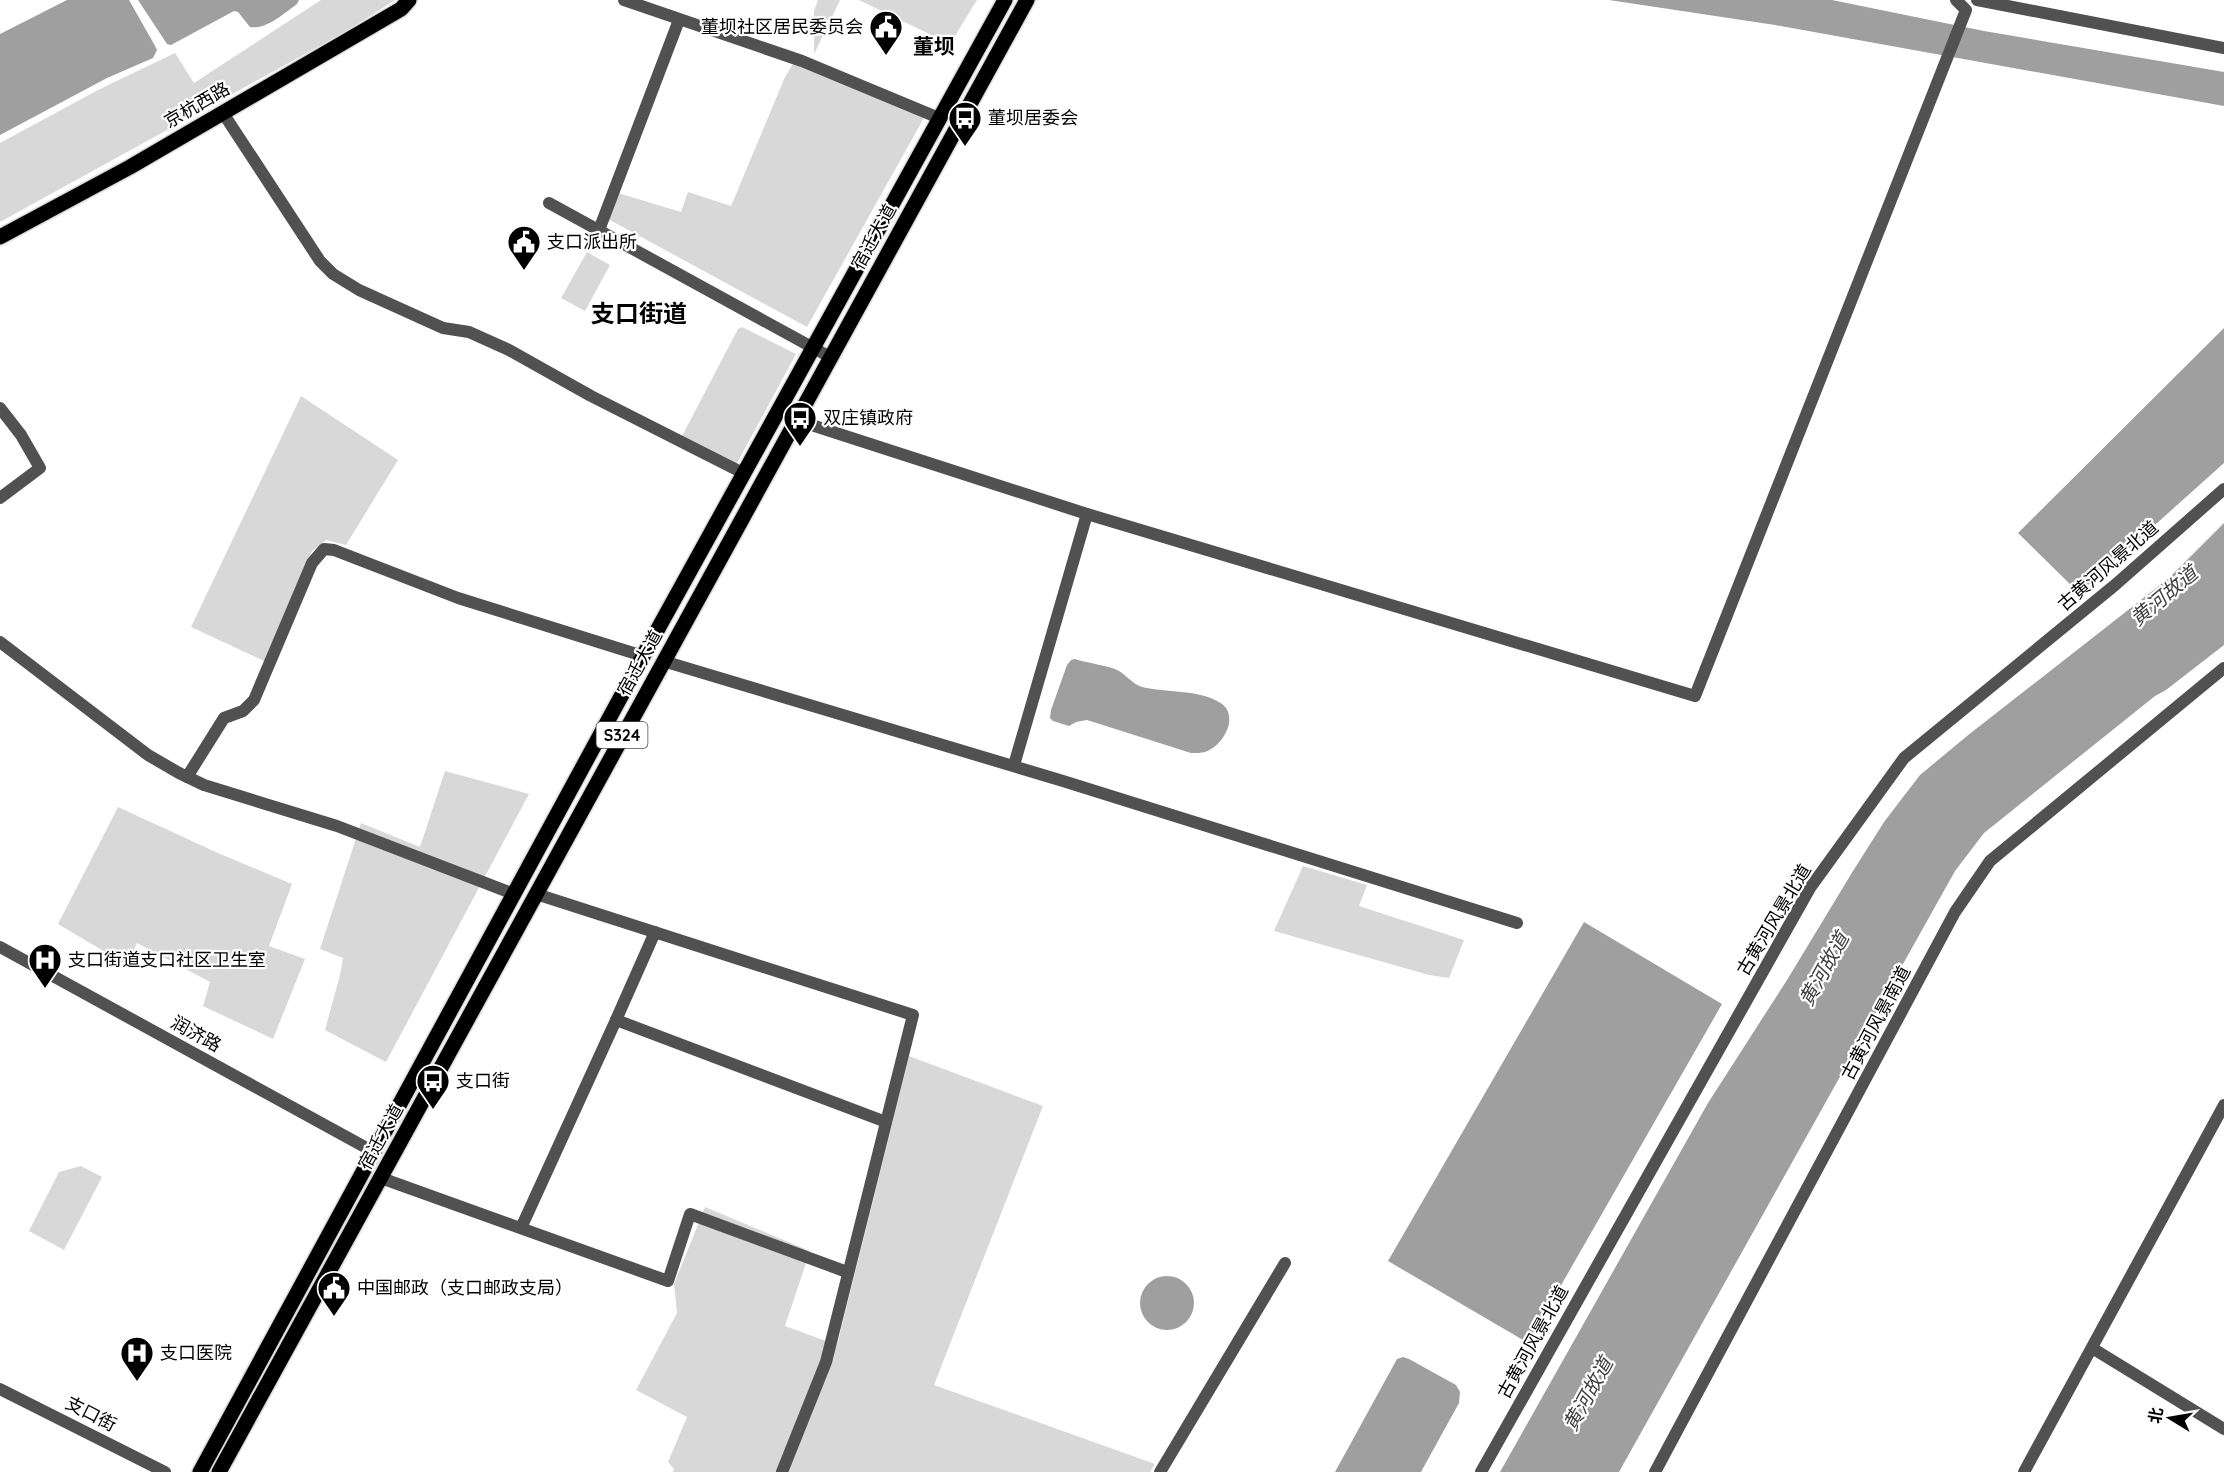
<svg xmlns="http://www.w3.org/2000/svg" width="2224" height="1472" font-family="Quicksand,'Noto Sans SC',sans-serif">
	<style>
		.green { fill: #d8d8d8 }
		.water { fill: #9f9f9f }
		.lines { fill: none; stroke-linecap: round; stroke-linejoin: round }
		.major-casing { stroke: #dbdbdb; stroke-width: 18 }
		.minor { stroke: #515151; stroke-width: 12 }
		.major { stroke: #000; stroke-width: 15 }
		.labels { text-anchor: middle; stroke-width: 4.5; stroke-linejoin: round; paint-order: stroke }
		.shield { fill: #fff; stroke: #4c4c4c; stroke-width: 1.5 }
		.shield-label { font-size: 16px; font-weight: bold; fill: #000 }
		.poi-label { font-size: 18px; fill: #000; stroke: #fff; text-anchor: start }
		.street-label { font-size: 18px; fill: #000; stroke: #fff }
		.water-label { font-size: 20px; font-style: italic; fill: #404040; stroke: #fff }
		.quarter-label { font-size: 21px; font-weight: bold; fill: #000; stroke: #fff }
		.district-label { font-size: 24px; font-weight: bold; fill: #000; stroke: #fff }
	</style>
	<rect width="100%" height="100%" fill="#fff"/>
	<g class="green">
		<path d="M321,0H395L345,32L0,222V143L98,90L175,53L194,83Z"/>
		<path d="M818,0H840L814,54V11Z"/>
		<path d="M859,0H977L950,44Z"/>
		<path d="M794,62L925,116L807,327L608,219L618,193L681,212L688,192L731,206L785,77Z"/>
		<path d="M587,252L610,265L585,311L561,298Z"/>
		<path d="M742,327L796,354L736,465L681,438L738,329Z"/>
		<path d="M301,396L398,460L346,545L326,540L312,551L264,661L191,627Z"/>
		<path d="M445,771L529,794L386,1062L325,1030L340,975L343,958L320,949L361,823L420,847Z"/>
		<path d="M118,807L218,853L292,884L269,946L305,959L273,1039L203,1006L210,982L137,943L127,965L58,924Z"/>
		<path d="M1303,866L1367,885L1359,906L1464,940L1449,978L1429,975L1274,931Z"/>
		<path d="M909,1056L1043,1106L934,1385L1155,1464L1150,1472H673L674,1469L668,1462L687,1417L636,1390L677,1313L674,1284L705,1207L810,1251L785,1326L837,1345Z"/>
		<path d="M81,1166L102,1177L64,1250L29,1231L59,1172Z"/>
	</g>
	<g class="water">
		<path d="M67,0H129L154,44L157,50L153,58L107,78L0,135V34Z"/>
		<path d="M138,0H299L297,4C284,13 267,30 250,27L238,12L234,11L171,45L167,44Z"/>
		<path d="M1609,0H1832L1984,31L2224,72V106L1775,25Z"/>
		<path d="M2224,328V463L2079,593L2018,533Z"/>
		<path d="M2224,523V645L2166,690L2155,696L1984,833L1955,871L1619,1472H1500L1708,1103L1787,980L1853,871L1884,822L1920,775L1967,736L2169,578Z"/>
		<path d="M1075,659C1088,663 1103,665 1115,669C1125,673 1132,684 1142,687C1167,693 1196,689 1219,702C1241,714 1224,746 1205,752C1201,753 1196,753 1191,753L1087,720L1076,722L1069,726L1053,721L1050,718L1051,710L1067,665L1071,660Z"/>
		<path d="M1584,922L1722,1004L1528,1343L1388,1261Z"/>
		<circle cx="1167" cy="1303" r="27"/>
		<path d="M1403,1357L1409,1359L1456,1385L1460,1392L1459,1403L1421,1472H1335L1397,1359Z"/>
	</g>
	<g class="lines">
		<defs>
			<g id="major">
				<path d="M0,237L130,167L401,9L409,0"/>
				<path d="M200,1472L643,656L1005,0"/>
				<path d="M219,1472L1027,0"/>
			</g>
		</defs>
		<use href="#major" class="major-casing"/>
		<g class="minor">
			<path d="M624,0L802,61L939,118"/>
			<path d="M1977,0L2224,48"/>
			<path d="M223,113L320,261L333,274L359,290L443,328L469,332L509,350L591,396L743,473"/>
			<path d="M549,203L830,357"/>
			<path d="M599,230L679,20"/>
			<path d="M0,408L21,435L40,468L0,498"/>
			<path d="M796,420L1087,514L1695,696L1966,10L1956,0"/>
			<path d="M0,642L148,755L179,773L204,785L337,826L514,894"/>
			<path d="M663,661L1063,781L1517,923"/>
			<path d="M1014,765L1087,514"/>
			<path d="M187,777L224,718L243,711L254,700L312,563L324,549L334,550L458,598L643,656"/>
			<path d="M536,894L913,1015L826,1362L782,1472"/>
			<path d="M655,932L616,1020L886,1122"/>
			<path d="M0,947L374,1152"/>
			<path d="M381,1178L668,1281L690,1214L847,1272"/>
			<path d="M521,1228L616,1020"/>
			<path d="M2092,1348L2224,1429"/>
			<path d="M0,1389L165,1472"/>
			<path d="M1160,1472L1285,1263"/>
			<path d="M1481,1472L1810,888L1904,758L2115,585L2224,489"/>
			<path d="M1655,1472L1955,912L1990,861L2224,668"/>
			<path d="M2024,1472L2224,1105"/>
		</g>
		<use href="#major" class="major"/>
	</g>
	<defs>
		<symbol id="civic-pin" viewBox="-11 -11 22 30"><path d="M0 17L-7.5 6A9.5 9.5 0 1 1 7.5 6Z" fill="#000" stroke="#fff"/><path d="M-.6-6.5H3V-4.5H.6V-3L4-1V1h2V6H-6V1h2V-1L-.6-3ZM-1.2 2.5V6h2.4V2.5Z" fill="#fff"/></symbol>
		<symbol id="bus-pin" viewBox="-11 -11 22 30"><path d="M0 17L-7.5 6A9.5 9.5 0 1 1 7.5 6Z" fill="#000" stroke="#fff"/><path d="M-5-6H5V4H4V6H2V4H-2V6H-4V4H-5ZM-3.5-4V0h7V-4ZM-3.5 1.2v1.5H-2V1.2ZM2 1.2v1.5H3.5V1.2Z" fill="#fff"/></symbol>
		<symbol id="hospital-pin" viewBox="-11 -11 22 30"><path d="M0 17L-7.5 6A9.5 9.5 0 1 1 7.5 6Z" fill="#000" stroke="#fff"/><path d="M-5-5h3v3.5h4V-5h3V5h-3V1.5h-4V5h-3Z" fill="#fff"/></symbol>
	</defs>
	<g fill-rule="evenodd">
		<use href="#civic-pin" x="867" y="8" width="38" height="52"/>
		<use href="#bus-pin" x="946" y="99" width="38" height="52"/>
		<use href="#civic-pin" x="505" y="223" width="38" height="52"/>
		<use href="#bus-pin" x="781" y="399" width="38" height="52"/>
		<use href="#hospital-pin" x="26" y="941" width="38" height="52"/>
		<use href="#bus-pin" x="414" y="1062" width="38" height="52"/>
		<use href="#civic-pin" x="315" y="1269" width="38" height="52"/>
		<use href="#hospital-pin" x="118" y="1334" width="38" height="52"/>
	</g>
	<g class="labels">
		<rect class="shield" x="596.5" y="722" width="51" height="26" rx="4.5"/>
		<g class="shield-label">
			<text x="622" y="741">S324</text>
		</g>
		<g class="poi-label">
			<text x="863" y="33" text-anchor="end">董坝社区居民委员会</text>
			<text x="988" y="124">董坝居委会</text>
			<text x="547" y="248">支口派出所</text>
			<text x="823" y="424">双庄镇政府</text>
			<text x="68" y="966">支口街道支口社区卫生室</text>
			<text x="456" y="1087">支口街</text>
			<text x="357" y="1294">中国邮政（支口邮政支局）</text>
			<text x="160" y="1359">支口医院</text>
		</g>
		<g class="street-label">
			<text transform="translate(197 105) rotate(-30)" y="6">京杭西路</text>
			<text transform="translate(874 237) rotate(-61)" y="6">宿迁大道</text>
			<text transform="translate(2108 566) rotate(-41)" y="6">古黄河风景北道</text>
			<text transform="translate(640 663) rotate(-61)" y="6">宿迁大道</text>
			<text transform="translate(1774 920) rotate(-59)" y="6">古黄河风景北道</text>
			<text transform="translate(1876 1023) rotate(-62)" y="6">古黄河风景南道</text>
			<text transform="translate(196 1034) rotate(29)" y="6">润济路</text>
			<text transform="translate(381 1137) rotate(-61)" y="6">宿迁大道</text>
			<text transform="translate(1533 1342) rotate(-61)" y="6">古黄河风景北道</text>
			<text transform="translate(91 1414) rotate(27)" y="6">支口街</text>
		</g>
		<g class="water-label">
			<text transform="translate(2164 596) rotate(-40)" y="7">黄河故道</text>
			<text transform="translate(1824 969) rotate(-61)" y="7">黄河故道</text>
			<text transform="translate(1588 1394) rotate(-61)" y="7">黄河故道</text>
		</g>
		<g class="quarter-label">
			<text x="934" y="54">董坝</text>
		</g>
		<g class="district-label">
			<text x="639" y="322">支口街道</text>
		</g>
	</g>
	<g transform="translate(2170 1418) rotate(281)" stroke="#ffffff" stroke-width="4.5" paint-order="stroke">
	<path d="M0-4.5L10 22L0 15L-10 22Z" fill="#000000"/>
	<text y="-9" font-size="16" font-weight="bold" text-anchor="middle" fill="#000000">北</text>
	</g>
</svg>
